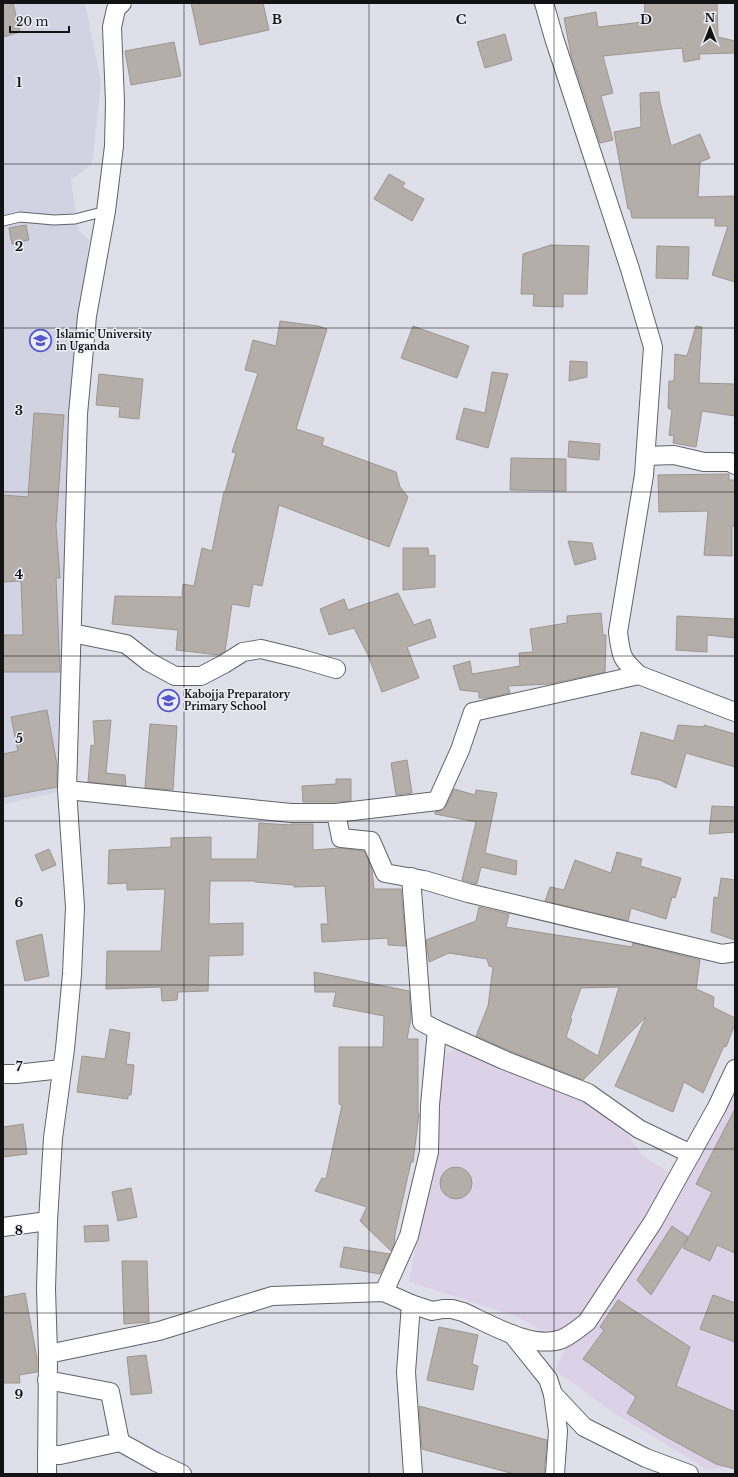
<svg xmlns="http://www.w3.org/2000/svg" width="738" height="1477" font-family="'Libre Baskerville',serif">
	<style>
		.built { fill: #d1d3e3 }
		.industrial { fill: #dcd1e6 }
		.building { fill: #b4ada8; stroke: #9c9690; fill-rule: evenodd }
		.lines { fill: none; stroke-linecap: round; stroke-linejoin: round }
		.service-casing { stroke: #62636b; stroke-width: 11 }
		.minor-casing { stroke: #62636b; stroke-width: 20 }
		.service { stroke: #fff; stroke-width: 9 }
		.minor { stroke: #fff; stroke-width: 18 }
		.grid { fill: none; stroke: #131316; stroke-width: 1; stroke-opacity: 0.55 }
		.labels { text-anchor: middle; stroke-width: 3; stroke-linejoin: round; paint-order: stroke }
		.poi-label { font-size: 10px; font-weight: bold; fill: #131316; stroke: #ebedf5; text-anchor: start }
		.grid-label { font-size: 13px; text-anchor: middle; font-weight: bold; fill: #131316; stroke: #ebedf5; stroke-width: 3; stroke-linejoin: round; paint-order: stroke }
	</style>
	<rect width="100%" height="100%" fill="#dedfe8"/>
	<path class="built" d="M8,3H85L101,82L92,164L71,180L79,231L89,240L68,440L67,790L3,804V4Z"/>
	<path class="industrial" d="M459,1049L591,1105L629,1136L642,1156L675,1176L735,1053V1466L708,1470L614,1413L555,1370L568,1345L516,1316L409,1282L437,1137L441,1084L446,1054Z"/>
	<g class="building">
		<path d="M3,3H13L20,32L3,37Z"/>
		<path d="M191,3H263L269,30L200,45Z"/>
		<path d="M645,3H717L718,37L735,41V53L699,54L700,59L684,62L682,48L603,56L613,93L601,96L613,140L600,143L571,55L564,18L596,12L598,27L644,22Z"/>
		<path d="M505,34L512,60L485,68L477,42Z"/>
		<path d="M174,42L181,76L131,85L125,51Z"/>
		<path d="M659,92L660,102L671,146L700,134L710,158L700,162L698,197L735,196V282L712,275L728,226H715V218H632L630,208L628,209L614,132L641,127L640,93Z"/>
		<path d="M389,174L405,183L402,187L424,199L412,221L374,199Z"/>
		<path d="M26,225L29,240L12,244L9,228Z"/>
		<path d="M551,245L589,246L587,294H563V307L533,306L534,294H521L523,254Z"/>
		<path d="M657,246L689,247L688,279L656,278Z"/>
		<path d="M280,321L318,326L327,329L296,429L324,438L322,445L396,472L400,487L408,497L389,547L279,505L262,586L253,584L249,607L232,604L225,651L219,655L176,650L178,630L112,624L115,596L182,597L183,584L194,586L202,548L212,551L224,492H225L236,453L232,452L258,373L245,370L253,340L276,346Z"/>
		<path d="M413,326L469,346L457,378L401,358Z"/>
		<path d="M696,326L702,327L699,383L735,384V416L702,411L696,447L673,443L674,436L669,435L672,410L668,408L669,381H674L675,354L687,356Z"/>
		<path d="M570,361L587,362V377L569,381Z"/>
		<path d="M492,372L508,374L488,448L456,439L464,408L485,413Z"/>
		<path d="M99,374L143,379L139,419L119,417L120,407L96,405Z"/>
		<path d="M34,413L64,415L56,526L60,578H56L60,672H3V635H23L21,581L3,582V495L28,497Z"/>
		<path d="M569,441L600,444L599,460L568,457Z"/>
		<path d="M511,458L566,459V491L510,490Z"/>
		<path d="M729,474V480H735V526H732V556L704,555L708,511L659,512L658,475Z"/>
		<path d="M568,541L592,543L596,559L575,565Z"/>
		<path d="M403,548H428L429,556L435,555V587L403,590Z"/>
		<path d="M398,593L414,625L430,619L436,637L407,647L419,678L382,692L368,655L354,628L329,635L320,609L344,599L348,610Z"/>
		<path d="M601,613L603,635H606L605,672L549,684L508,686L510,693L488,698H479V692L460,690L453,666L470,661L472,674L520,666L519,653L533,652L530,629L567,623V616Z"/>
		<path d="M677,616L735,619V638L707,635V652L676,650Z"/>
		<path d="M47,710L57,765V787L3,797V754L18,751L11,717Z"/>
		<path d="M111,720L106,773L125,775L126,786L88,782L91,745L95,746L93,721Z"/>
		<path d="M150,724L177,726L173,790L145,788Z"/>
		<path d="M678,725L704,727V725L735,734V767L686,753L676,788L660,780L631,774L641,732L674,741Z"/>
		<path d="M407,760L412,793L396,795L391,763Z"/>
		<path d="M336,779H351V801L335,802H303L302,786L336,784Z"/>
		<path d="M454,789L475,795L476,790L497,793L485,853L517,861L516,875L481,867L477,884L462,880L476,822L435,814V812L443,810L446,806Z"/>
		<path d="M712,806L735,807V832L709,834Z"/>
		<path d="M259,823L291,825V824H313V850L340,848L364,851L372,869L374,889H401L406,946L388,945V938L322,942L321,924H328L325,886L294,887V885L255,882V881H210L209,924L243,923V955L209,956L208,991L178,992L177,1000L162,1001L161,987L106,989L107,951H161L165,889L127,890V883L108,884L109,850L171,847V838L211,837V859H257Z"/>
		<path d="M49,849L56,865L42,871L35,855Z"/>
		<path d="M617,852L642,859L640,866L681,878L675,898L672,897L666,919L631,908L628,921L545,901L550,887L564,890L575,860L611,873Z"/>
		<path d="M721,878L735,880V940L711,932L714,897L718,898Z"/>
		<path d="M479,907L509,914L506,927L632,947L633,943L700,960L696,989L714,997L713,1007L735,1018V1024L726,1047L724,1046L703,1093L684,1082L673,1112L615,1086L646,1017L583,1080L508,1050L476,1036L488,1006L493,967L489,966L487,959L449,953L429,962L426,940L476,921ZM619,987L598,1056L566,1037L572,1019H570L581,988Z"/>
		<path d="M42,934L49,976L25,981L16,941Z"/>
		<path d="M314,972L409,991L411,1018L407,1039H418V1113L419,1114L413,1162H411L395,1234L394,1245L391,1251L360,1221L367,1207L315,1191L322,1178L326,1179L342,1105L339,1104V1047H383L384,1016L333,1006L336,992H315Z"/>
		<path d="M110,1029L130,1033L126,1064L134,1065L131,1095H128V1099L77,1092L82,1056L105,1059Z"/>
		<path d="M735,1109V1253L717,1245L710,1261L683,1248L712,1192L696,1184Z"/>
		<path d="M23,1124L27,1154L3,1157V1127Z"/>
		<circle cx="456" cy="1183" r="16"/>
		<path d="M131,1188L137,1217L118,1221L112,1192Z"/>
		<path d="M108,1225L109,1241L85,1242L84,1226Z"/>
		<path d="M672,1226L688,1237L651,1295L637,1280Z"/>
		<path d="M344,1247L390,1254L380,1274L340,1267Z"/>
		<path d="M122,1261H147L149,1322L124,1324Z"/>
		<path d="M25,1293L37,1358V1372L19,1375L20,1383H3V1297Z"/>
		<path d="M713,1295L735,1303V1342L700,1329Z"/>
		<path d="M618,1300L690,1347L676,1386L735,1412V1469L716,1464L663,1435L627,1413L636,1397L583,1359L604,1330L600,1327Z"/>
		<path d="M439,1327L478,1335L472,1364L478,1366L473,1390L427,1380Z"/>
		<path d="M146,1355L152,1393L131,1395L127,1357Z"/>
		<path d="M419,1406L547,1440L544,1474H514L422,1449Z"/>
	</g>
	<g class="lines">
		<defs>
			<path id="service" d="M3,221L20,217L54,220L75,219L106,211"/>
			<g id="minor">
				<path d="M544,3L554,38L630,269L653,347L644,475L618,632C621,656 621,659 639,675L735,712"/>
				<path d="M646,456L674,455L704,462H730L735,465"/>
				<path d="M72,633L126,644L149,662L175,676H201L224,664L243,652L261,649L302,659L336,669"/>
				<path d="M67,790L291,813H336L341,838L371,841L385,873L424,880L468,893L722,954L735,952"/>
				<path d="M336,813L437,801L460,750L473,712L639,675"/>
				<path d="M437,1030L504,1060L588,1093L639,1129L691,1154"/>
				<path d="M3,1074H16L62,1069"/>
				<path d="M3,1227L48,1221"/>
				<path d="M384,1292L409,1236L429,1152L430,1105L437,1030L422,1022L411,877"/>
				<path d="M512,1334L548,1379L553,1394L584,1427L646,1458L689,1474"/>
				<path d="M48,1354L159,1331L272,1296L384,1292L411,1304"/>
				<path d="M47,1380L110,1392L120,1442"/>
				<path d="M553,1394L558,1431L555,1474"/>
				<path d="M47,1455H60L120,1442L156,1462L182,1474"/>
				<path d="M47,1474L48,1354L46,1289L48,1221L53,1138L65,1049L72,974L75,907L67,790L78,414L87,316L106,211L114,146L115,102L112,27L116,9L122,3"/>
				<path d="M413,1474L406,1372L411,1304L432,1311L443,1309H452L463,1312C490,1324 532,1350 562,1339C571,1335 579,1328 587,1322L653,1222L717,1107L735,1069"/>
			</g>
		</defs>
		<use href="#service" class="service-casing"/>
		<use href="#minor" class="minor-casing"/>
		<use href="#service" class="service"/>
		<use href="#minor" class="minor"/>
	</g>
	<path class="grid" d="M184,3V1474M369,3V1474M554,3V1474M3,164H735M3,328H735M3,492H735M3,656H735M3,821H735M3,985H735M3,1149H735M3,1313H735"/>
	<defs>
		<symbol id="university-ring" viewBox="-11 -11 22 22"><circle r="9.5" fill="#ebedf5" stroke="#5657ce" stroke-width="1.5"/><path d="M0-5L7-2L0 1L-7-2ZM-4 1L0 2.5L4 1V4Q0 6-4 4Z" fill="#5657ce"/></symbol>
		<symbol id="school-ring" viewBox="-11 -11 22 22"><circle r="9.5" fill="#ebedf5" stroke="#5657ce" stroke-width="1.5"/><path d="M0-5L7-2L0 1L-7-2ZM-4 1L0 2.5L4 1V4Q0 6-4 4Z" fill="#5657ce"/></symbol>
	</defs>
	<g fill-rule="evenodd">
		<use href="#university-ring" x="28" y="328" width="25" height="25"/>
		<use href="#school-ring" x="156" y="688" width="25" height="25"/>
	</g>
	<g class="labels">
		<g class="poi-label">
			<text x="56" y="338">Islamic University<tspan x="56" dy="12">in Uganda</tspan></text>
			<text x="184" y="698">Kabojja Preparatory<tspan x="184" dy="12">Primary School</tspan></text>
		</g>
	</g>
	<g class="grid-label">
		<text x="277" y="24">B</text>
		<text x="461" y="24">C</text>
		<text x="646" y="24">D</text>
		<text x="19" y="87">1</text>
		<text x="19" y="251">2</text>
		<text x="19" y="415">3</text>
		<text x="19" y="579">4</text>
		<text x="19" y="743">5</text>
		<text x="19" y="907">6</text>
		<text x="19" y="1071">7</text>
		<text x="19" y="1235">8</text>
		<text x="19" y="1399">9</text>
	</g>
	<rect width="738" height="1477" fill="none" stroke="#131316" stroke-width="8"/>
	<g transform="translate(710 28)" stroke="#ebedf5" stroke-width="3" paint-order="stroke">
	<path d="M0-3L7 15L0 10L-7 15Z" fill="#131316"/>
	<text y="-6" font-size="11" font-weight="bold" text-anchor="middle" fill="#131316">N</text>
	</g>
	<path d="M10 26v6h59v-6" fill="none" stroke="#131316" stroke-width="2"/>
	<text x="16" y="26" font-size="12" fill="#131316" stroke="#ebedf5" stroke-width="3" paint-order="stroke">20 m</text>
</svg>
